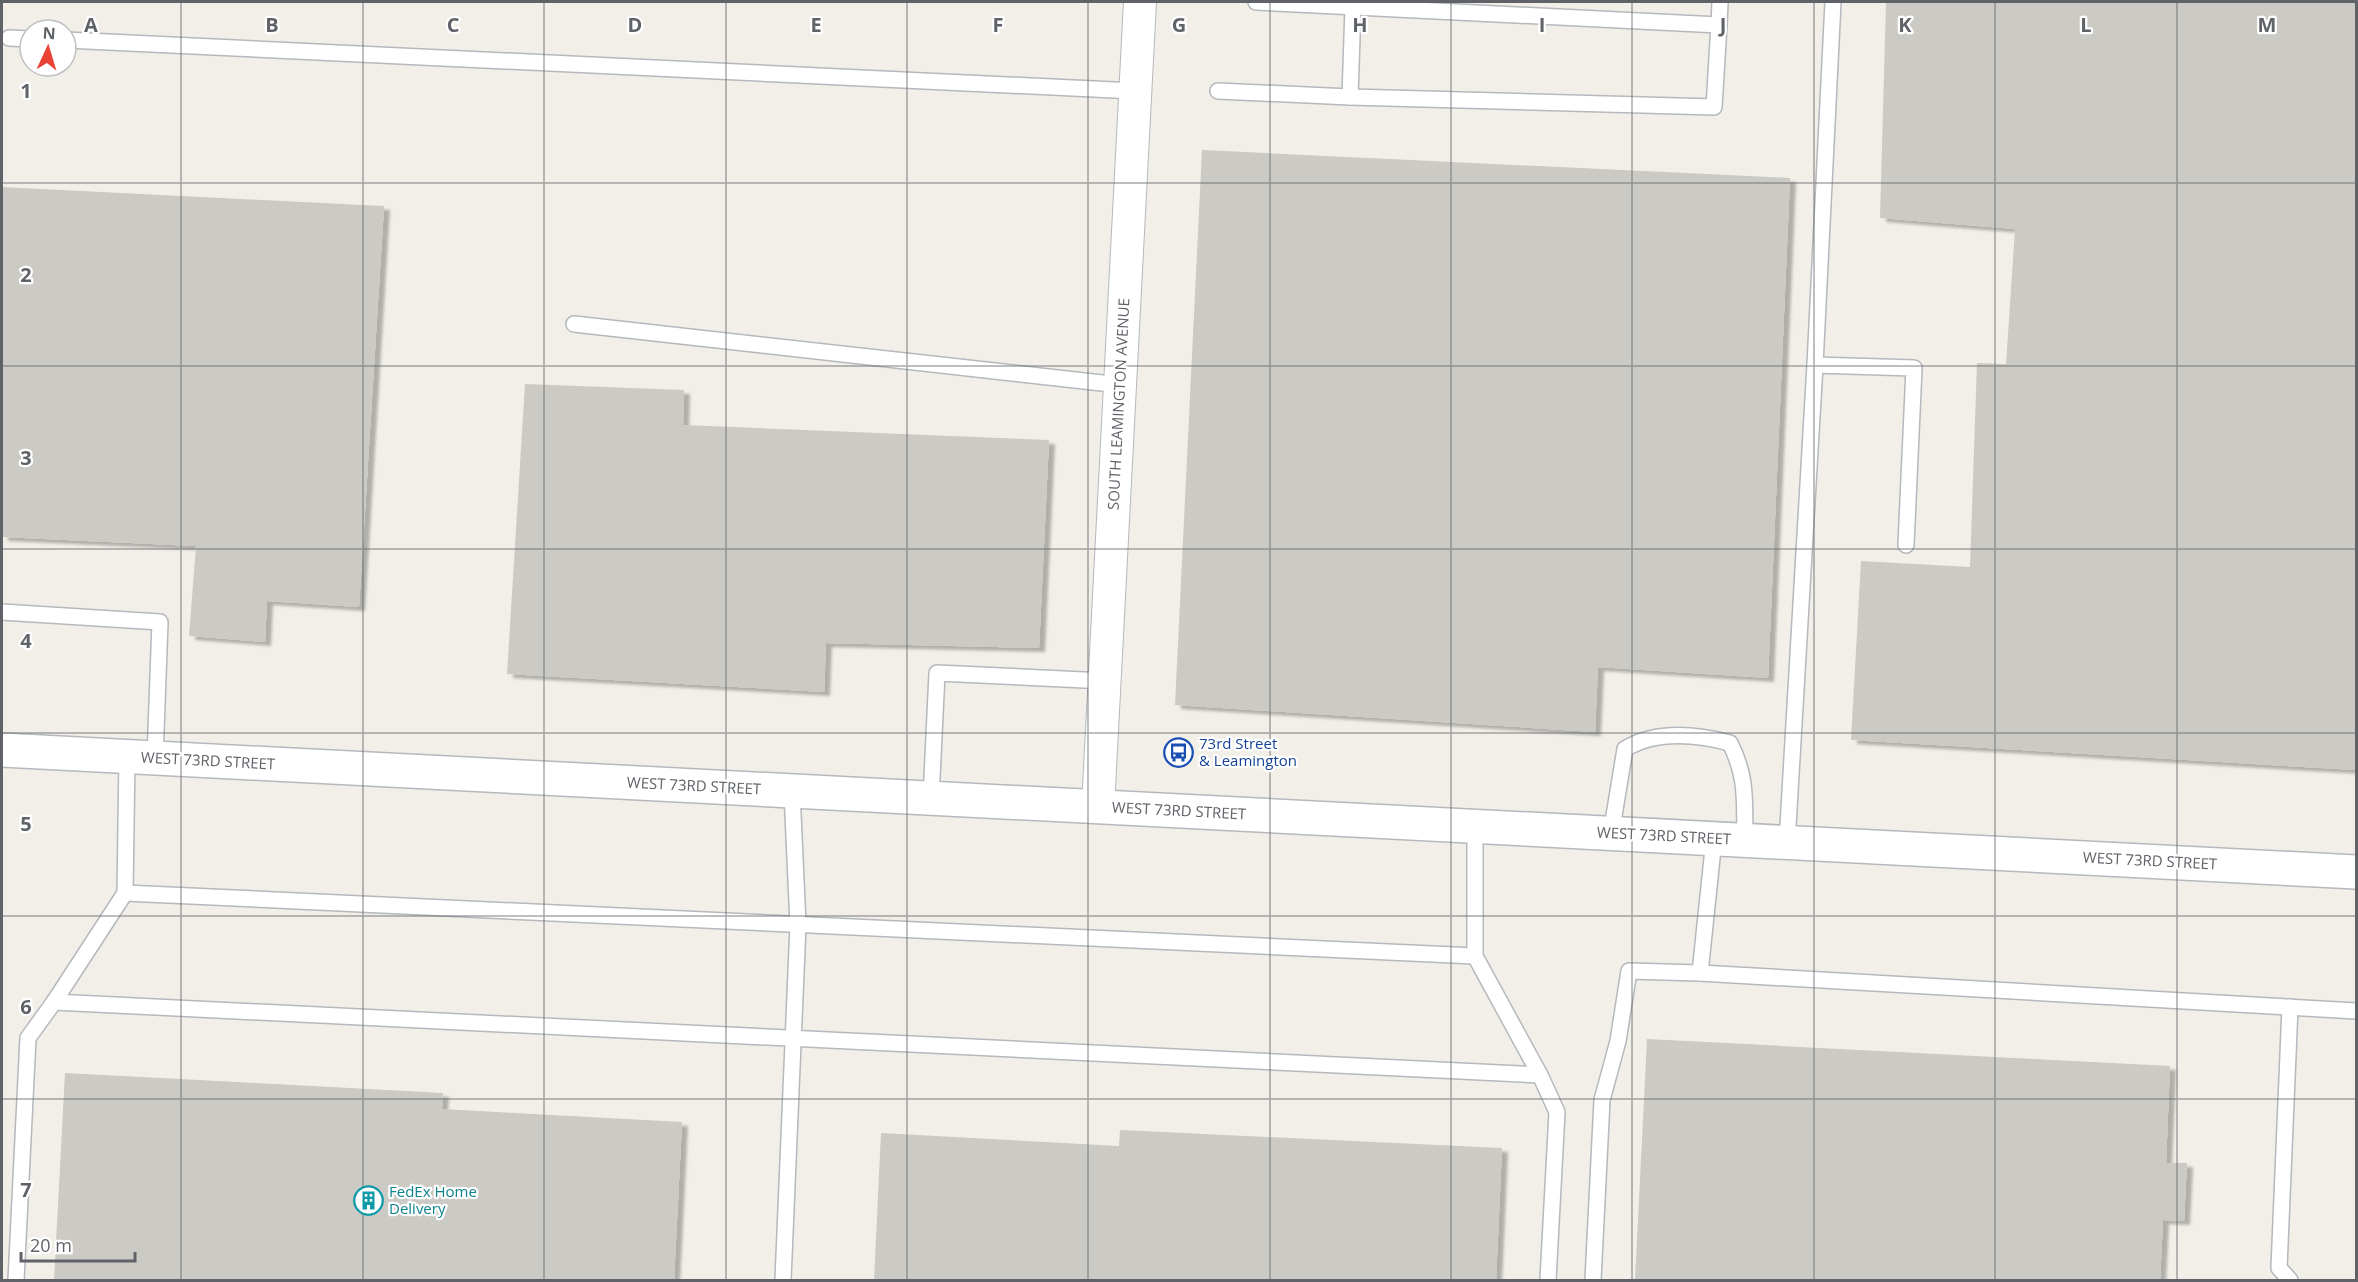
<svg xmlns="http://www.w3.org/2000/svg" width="2358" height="1282" font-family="'Open Sans',sans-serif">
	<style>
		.building { fill: #cccac5; filter: url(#shadow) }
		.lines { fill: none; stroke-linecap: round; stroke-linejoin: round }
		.service-casing { stroke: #b5b8bc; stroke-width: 18 }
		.minor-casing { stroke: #b5b8bc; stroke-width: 34 }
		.tertiary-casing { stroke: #b5b8bc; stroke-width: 36 }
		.service { stroke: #fff; stroke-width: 15 }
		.minor { stroke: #fff; stroke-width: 32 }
		.tertiary { stroke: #fff; stroke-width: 33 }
		.grid { fill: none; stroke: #5f6368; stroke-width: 1.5; stroke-opacity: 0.55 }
		.labels { text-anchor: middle; stroke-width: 4.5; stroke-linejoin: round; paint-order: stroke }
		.street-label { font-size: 15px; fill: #5f6368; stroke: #fff }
		.transit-label { font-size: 15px; fill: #164399; stroke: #fff; text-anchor: start }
		.culture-label { font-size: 15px; fill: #0d838f; stroke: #fff; text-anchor: start }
		.grid-label { font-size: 20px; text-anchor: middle; font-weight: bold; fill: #5f6368; stroke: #fff; stroke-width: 4.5; stroke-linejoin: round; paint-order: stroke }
	</style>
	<defs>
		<filter id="shadow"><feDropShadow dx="6" dy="4" stdDeviation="1.5" flood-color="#0004"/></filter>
	</defs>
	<rect width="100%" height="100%" fill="#f1efe8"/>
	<g class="building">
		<path d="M1886,2H2356V770L1851,740L1861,561L1970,567L1977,363L2006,364L2015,229L1880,218Z"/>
		<path d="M1202,150L1790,178L1768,678L1598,667L1595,732L1175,705Z"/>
		<path d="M2,187L384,206L359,607L267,601L265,642L189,636L196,546L2,537Z"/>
		<path d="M525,384L684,390L683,425L1049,440L1039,648L826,643L824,692L507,674Z"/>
		<path d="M1647,1039L2170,1066L2166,1163H2187L2184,1221L2163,1220L2160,1280H1635Z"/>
		<path d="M65,1073L443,1093L442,1109L682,1122L674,1280H54Z"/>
		<path d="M1120,1130L1502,1148L1496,1280H874L881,1133L1119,1146Z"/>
	</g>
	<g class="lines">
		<defs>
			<g id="service">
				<path d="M1719,25L1720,2"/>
				<path d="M9,38L30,39"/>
				<path d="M66,40L1135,91"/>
				<path d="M1218,91L1350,97L1714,107L1719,25L1256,2"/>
				<path d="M1350,97L1353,7"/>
				<path d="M574,324L1120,385"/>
				<path d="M1815,365L1914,368L1906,545"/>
				<path d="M2,612L160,622L155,758"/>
				<path d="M127,757L125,893L54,1002L1540,1075"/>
				<path d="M931,799L937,673L1105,681"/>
				<path d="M1475,827V956L1540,1075L1557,1112L1548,1280"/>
				<path d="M1611,834L1625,749C1656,730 1696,734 1730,743C1748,779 1744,802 1745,841"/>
				<path d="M1787,843L1815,365L1833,2"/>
				<path d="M125,893L1475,956"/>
				<path d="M1700,973L2356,1011"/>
				<path d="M16,1280L28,1038L54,1002"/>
				<path d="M783,1280L798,925L792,792"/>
				<path d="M1593,1280L1602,1100L1618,1041L1629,971L1700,973L1714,839"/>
				<path d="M2290,1280L2279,1268L2290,1007"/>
			</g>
			<path id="minor" d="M1098,807L1140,2"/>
			<path id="tertiary" d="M2,750L2356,872"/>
		</defs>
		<use href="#service" class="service-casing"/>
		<use href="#minor" class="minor-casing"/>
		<use href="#tertiary" class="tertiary-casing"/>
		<use href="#service" class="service"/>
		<use href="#minor" class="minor"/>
		<use href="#tertiary" class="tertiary"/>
	</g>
	<path class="grid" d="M181,2V1280M363,2V1280M544,2V1280M726,2V1280M907,2V1280M1088,2V1280M1270,2V1280M1451,2V1280M1632,2V1280M1814,2V1280M1995,2V1280M2177,2V1280M2,183H2356M2,366H2356M2,549H2356M2,733H2356M2,916H2356M2,1099H2356"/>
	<defs>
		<symbol id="bus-ring" viewBox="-11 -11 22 22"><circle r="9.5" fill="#fff" stroke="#1a4fb4" stroke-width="1.5"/><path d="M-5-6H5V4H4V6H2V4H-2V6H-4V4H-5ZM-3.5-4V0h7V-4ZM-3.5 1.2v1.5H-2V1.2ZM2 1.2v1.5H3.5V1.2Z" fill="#1a4fb4"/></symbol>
		<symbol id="building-ring" viewBox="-11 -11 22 22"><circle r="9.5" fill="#fff" stroke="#0f9aa8" stroke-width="1.5"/><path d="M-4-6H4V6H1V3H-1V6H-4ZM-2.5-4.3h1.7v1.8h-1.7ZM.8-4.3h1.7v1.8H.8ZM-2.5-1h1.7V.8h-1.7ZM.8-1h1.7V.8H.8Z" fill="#0f9aa8"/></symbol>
	</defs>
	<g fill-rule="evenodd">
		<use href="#bus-ring" x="1162" y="736" width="33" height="33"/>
		<use href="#building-ring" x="352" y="1184" width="33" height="33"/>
	</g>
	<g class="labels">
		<g class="street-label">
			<text transform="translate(1119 404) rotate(-87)" y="5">SOUTH LEAMINGTON AVENUE</text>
			<text transform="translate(208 761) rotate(3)" y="5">WEST 73RD STREET</text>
			<text transform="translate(694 786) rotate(3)" y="5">WEST 73RD STREET</text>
			<text transform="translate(1179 811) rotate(3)" y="5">WEST 73RD STREET</text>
			<text transform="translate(1664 836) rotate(3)" y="5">WEST 73RD STREET</text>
			<text transform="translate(2150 861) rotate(3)" y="5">WEST 73RD STREET</text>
		</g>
		<g class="transit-label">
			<text x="1199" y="749">73rd Street<tspan x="1199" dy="17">&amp; Leamington</tspan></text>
		</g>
		<g class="culture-label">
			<text x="389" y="1197">FedEx Home<tspan x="389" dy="17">Delivery</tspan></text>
		</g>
	</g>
	<g class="grid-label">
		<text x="91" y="32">A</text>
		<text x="272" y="32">B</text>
		<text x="453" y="32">C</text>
		<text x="635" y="32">D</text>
		<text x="816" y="32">E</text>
		<text x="998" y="32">F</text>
		<text x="1179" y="32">G</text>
		<text x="1360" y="32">H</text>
		<text x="1542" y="32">I</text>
		<text x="1723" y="32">J</text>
		<text x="1905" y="32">K</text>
		<text x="2086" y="32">L</text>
		<text x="2267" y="32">M</text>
		<text x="26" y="98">1</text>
		<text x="26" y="282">2</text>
		<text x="26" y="465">3</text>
		<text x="26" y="648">4</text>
		<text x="26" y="831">5</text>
		<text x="26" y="1014">6</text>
		<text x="26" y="1197">7</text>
	</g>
	<rect width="2358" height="1282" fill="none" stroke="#5f6368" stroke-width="6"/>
	<g transform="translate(48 48) rotate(4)"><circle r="28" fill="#ffffff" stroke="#bfc1c3" stroke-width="1.5"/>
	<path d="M0-4.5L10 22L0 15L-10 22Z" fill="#ea4335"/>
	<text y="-9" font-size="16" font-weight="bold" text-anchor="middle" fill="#5f6368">N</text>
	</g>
	<path d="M21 1252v9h114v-9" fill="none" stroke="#5f6368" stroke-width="3"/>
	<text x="30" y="1252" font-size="18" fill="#5f6368" stroke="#ffffff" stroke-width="4.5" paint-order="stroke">20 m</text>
</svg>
